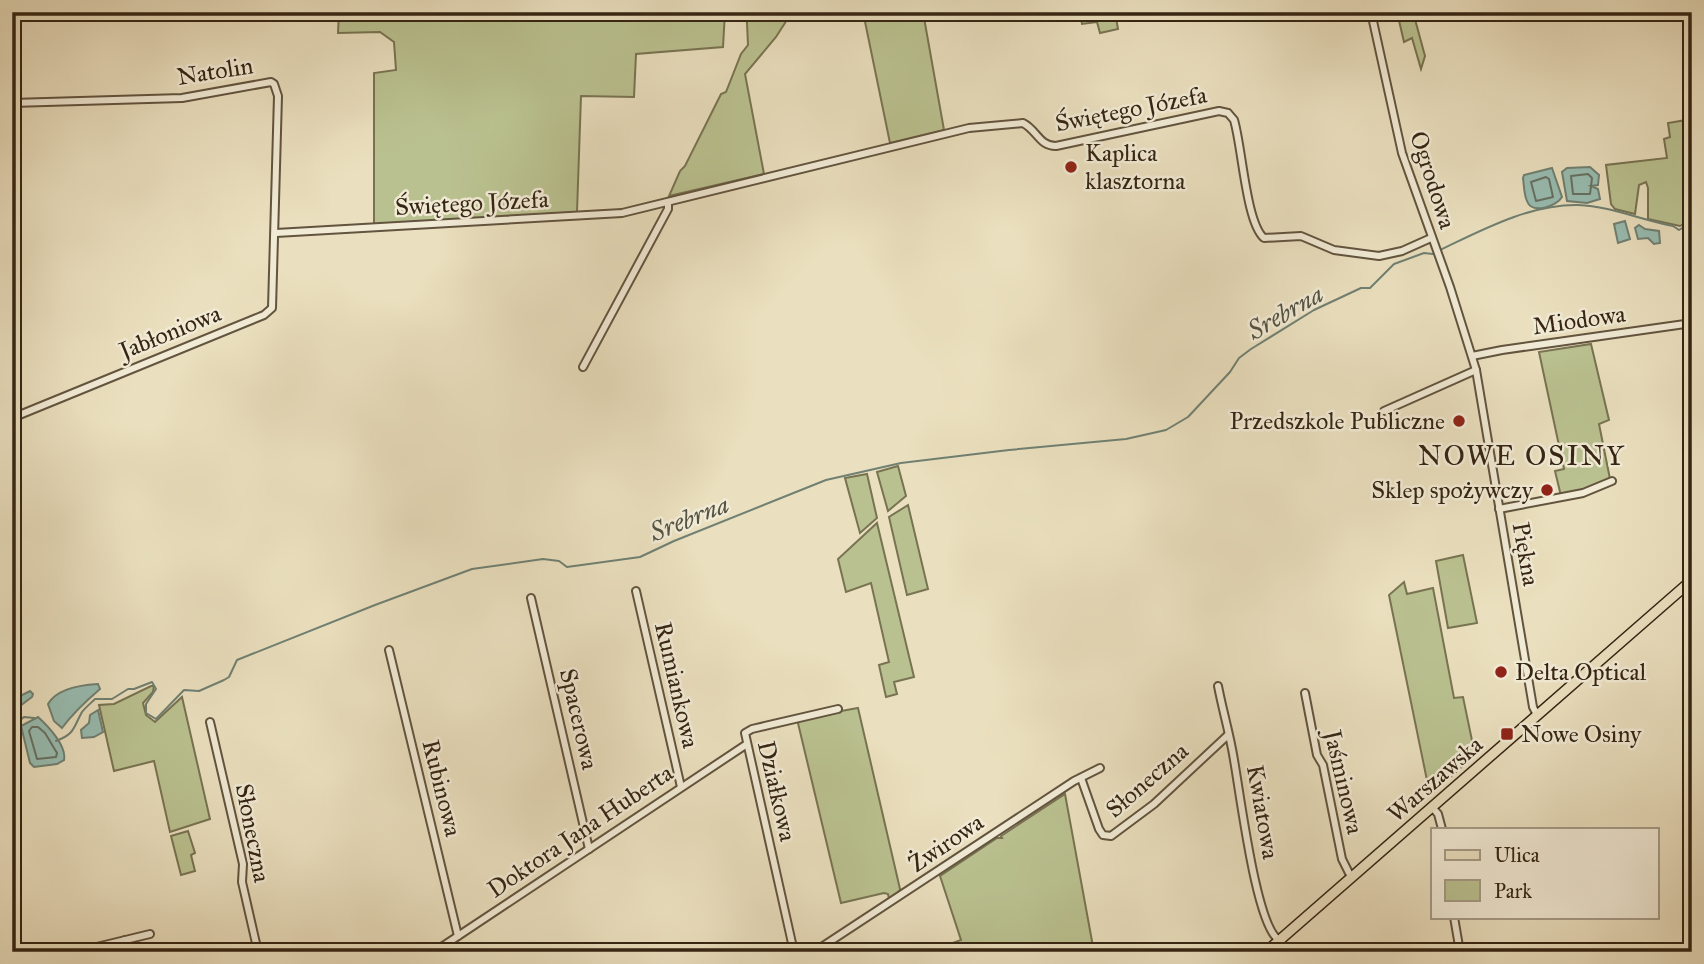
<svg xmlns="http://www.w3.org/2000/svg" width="1704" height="964" font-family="'IM FELL Great Primer',serif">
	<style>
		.green { fill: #bac190; stroke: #787352; stroke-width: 2 }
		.water { fill: #98bdb2; stroke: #708072; stroke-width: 2 }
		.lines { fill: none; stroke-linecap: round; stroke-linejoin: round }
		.shore { stroke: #667162; stroke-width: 2 }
		.stream { stroke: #708072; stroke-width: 2 }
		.street-casing { stroke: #62543e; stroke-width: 10 }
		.primary-casing { stroke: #352513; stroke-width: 12 }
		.street { stroke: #f1ead5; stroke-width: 6 }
		.primary { stroke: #eadfbe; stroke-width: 9 }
		.poi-dot { fill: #8f2418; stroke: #f1ead5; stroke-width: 2.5 }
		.labels { text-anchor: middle; stroke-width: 5; stroke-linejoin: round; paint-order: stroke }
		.street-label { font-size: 24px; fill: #352513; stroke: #f1ead5 }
		.poi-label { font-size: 24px; fill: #352513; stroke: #f1ead5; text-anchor: start }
		.water-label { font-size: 26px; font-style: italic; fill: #535343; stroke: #f1ead5 }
		.quarter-label { font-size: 28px; letter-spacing: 2px; fill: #352513; stroke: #f1ead5 }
	</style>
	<rect width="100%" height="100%" fill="#eadfbe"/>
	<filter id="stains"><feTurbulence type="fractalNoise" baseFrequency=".00286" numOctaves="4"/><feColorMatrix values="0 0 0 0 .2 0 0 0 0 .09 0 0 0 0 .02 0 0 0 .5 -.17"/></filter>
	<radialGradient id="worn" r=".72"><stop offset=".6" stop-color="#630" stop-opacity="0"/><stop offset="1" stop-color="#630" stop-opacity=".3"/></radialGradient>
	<g class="green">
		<path d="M339,12H725L723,47L636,54L634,97L581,96L577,212L374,225V73L396,70L394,42L380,32L338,33Z"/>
		<path d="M744,12H792L776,37L745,74L764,174L669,196L680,171L685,166L721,94L726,92L741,54L748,45L747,23Z"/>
		<path d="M863,12H923L944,130L890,143Z"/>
		<path d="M1080,12H1115L1118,29L1100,33L1097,22L1082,24Z"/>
		<path d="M1397,12H1413L1425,56L1421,69L1412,38L1404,42Z"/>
		<path d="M1692,119V219L1680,226L1648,219V188L1646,182L1639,185L1635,214L1615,209L1611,204L1606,165L1667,158L1664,139L1670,137L1668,123Z"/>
		<path d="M1591,344L1609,420L1599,424L1610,479L1588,489L1561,496L1555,471L1564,469L1539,352Z"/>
		<path d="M898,466L906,496L888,511L877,472Z"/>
		<path d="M867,474L877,518L860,533L845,478Z"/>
		<path d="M908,505L928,589L907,595L889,517Z"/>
		<path d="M877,523L914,677L894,682L897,694L886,697L879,665L889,662L871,583L846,592L838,559Z"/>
		<path d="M1463,555L1477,623L1448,628L1436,561Z"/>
		<path d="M1404,582L1407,594L1433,588L1454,698L1463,697L1475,755L1430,795L1389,595Z"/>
		<path d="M151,686H154L153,692L143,703L146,715L155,722L182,697L210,819L170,832L154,761L114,771L99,705L114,704Z"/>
		<path d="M858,708L900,889L899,893L889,899L888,894L884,893L841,903L797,719Z"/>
		<path d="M1065,794L1094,952H928L961,940L940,876L997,838H1002L1001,836Z"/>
		<path d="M188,831L195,853L191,855L195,871L181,875L171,836Z"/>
	</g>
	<g class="water">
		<path d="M1590,167L1599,175L1598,185L1591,186L1598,189L1600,199L1587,203L1567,201L1562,172L1567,168Z"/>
		<path d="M1552,168L1562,197C1557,206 1532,215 1527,201C1524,195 1524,185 1523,178L1524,175Z"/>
		<path d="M1625,221L1630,239L1618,243L1614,224Z"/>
		<path d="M1639,225L1645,229L1659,231L1660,243L1654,244L1648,238L1638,239L1635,228Z"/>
		<path d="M98,684L100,689C86,701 73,713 62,728L54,721L48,704C57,688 81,685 98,684Z"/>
		<path d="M30,691L33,694L32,697L12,712V700Z"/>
		<path d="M98,710L103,732L94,737L82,738L81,730L89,723L90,715Z"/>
		<path d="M38,717C48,726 67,746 64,760L57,764L34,767L30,763L21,726Z"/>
	</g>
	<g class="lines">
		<g class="shore">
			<path d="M1588,174L1592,178L1590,194H1573L1571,176Z"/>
			<path d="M1546,177L1549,179L1553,197L1536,201L1531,182Z"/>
			<path d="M32,727H38L45,733L57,753L56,757L37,759L29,731Z"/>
		</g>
		<g class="stream">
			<path d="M1440,250C1482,230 1530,204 1578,205C1610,206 1641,220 1673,226L1679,230L1692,222"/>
			<path d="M12,718L19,721L24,717L34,718"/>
			<path d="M56,741C75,734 73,728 82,712C85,708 91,703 95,699H112L128,689H134L152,682L156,689L146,704V713L156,719L184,690L199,691L224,680L229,677L237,660L375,605L472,569L543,559L559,561L567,567L640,557L674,541L826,480L901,463L1009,450L1126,439L1166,430L1188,417L1230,372L1239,358L1251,349L1314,310L1361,288H1370L1394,264L1424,253L1433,254"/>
		</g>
		<defs>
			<g id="street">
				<path d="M1371,12L1402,153L1450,287L1476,370L1533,707L1537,715"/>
				<path d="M12,103L182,98L271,82L274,84L278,96L272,308L264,315L12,418"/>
				<path d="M276,233L622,213L969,128L1023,123C1037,130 1039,146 1056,146L1219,111L1228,113L1234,120C1242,146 1246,223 1264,238L1301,236L1334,250L1379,256L1402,251L1431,238"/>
				<path d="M1472,356L1502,350L1692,323"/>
				<path d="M583,367L668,209V202"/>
				<path d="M1384,411L1476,370"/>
				<path d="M1499,509L1583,493L1612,481"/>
				<path d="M636,591L681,787"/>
				<path d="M531,598L589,849"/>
				<path d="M389,650L458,936"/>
				<path d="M1218,686C1222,707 1228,728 1232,749C1239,782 1255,926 1279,940"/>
				<path d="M1305,693L1317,755L1323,765L1342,859L1351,877"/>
				<path d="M210,722L243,864L242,882L258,952"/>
				<path d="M1081,778L1099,829L1103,835L1111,836L1154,804L1228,735"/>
				<path d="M1432,807L1438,814L1442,829"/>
				<path d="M1454,917L1460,952"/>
				<path d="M125,940L128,952"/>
				<path d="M76,952L150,934"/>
				<path d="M434,952L747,744"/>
				<path d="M794,952L745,733L752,729L838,709"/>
				<path d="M814,952L1074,781L1100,768"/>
			</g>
			<path id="primary" d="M1266,952L1692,580"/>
		</defs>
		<use href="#street" class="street-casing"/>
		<use href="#primary" class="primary-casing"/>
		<use href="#street" class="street"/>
		<use href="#primary" class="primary"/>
	</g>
	<g class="poi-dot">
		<circle cx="1071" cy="167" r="7"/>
		<circle cx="1459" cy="421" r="7"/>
		<circle cx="1547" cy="490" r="7"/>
		<circle cx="1501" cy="672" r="7"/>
		<rect x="1500" y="727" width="14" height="14" rx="3.5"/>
	</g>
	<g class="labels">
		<g class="street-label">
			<text transform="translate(215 71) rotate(-9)" y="8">Natolin</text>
			<text transform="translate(1131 109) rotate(-11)" y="8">Świętego Józefa</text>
			<text transform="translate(1433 180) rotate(72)" y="8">Ogrodowa</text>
			<text transform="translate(472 203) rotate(-3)" y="8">Świętego Józefa</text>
			<text transform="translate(1579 320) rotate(-8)" y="8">Miodowa</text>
			<text transform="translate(170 332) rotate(-22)" y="8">Jabłoniowa</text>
			<text transform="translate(1526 554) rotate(80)" y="8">Piękna</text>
			<text transform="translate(677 685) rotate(77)" y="8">Rumiankowa</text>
			<text transform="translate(579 719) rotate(77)" y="8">Spacerowa</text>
			<text transform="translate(1435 779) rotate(-41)" y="8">Warszawska</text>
			<text transform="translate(1147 780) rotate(-41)" y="8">Słoneczna</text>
			<text transform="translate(1344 782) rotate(77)" y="8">Jaśminowa</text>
			<text transform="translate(442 788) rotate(76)" y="8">Rubinowa</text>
			<text transform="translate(777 791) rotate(77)" y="8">Działkowa</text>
			<text transform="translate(1263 812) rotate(80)" y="8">Kwiatowa</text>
			<text transform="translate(580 831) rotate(-34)" y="8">Doktora Jana Huberta</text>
			<text transform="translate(253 833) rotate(79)" y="8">Słoneczna</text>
			<text transform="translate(946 843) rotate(-34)" y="8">Żwirowa</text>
		</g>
		<g class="poi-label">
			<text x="1085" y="161">Kaplica<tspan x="1085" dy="28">klasztorna</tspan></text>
			<text x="1445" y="429" text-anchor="end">Przedszkole Publiczne</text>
			<text x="1533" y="498" text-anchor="end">Sklep spożywczy</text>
			<text x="1515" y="680">Delta Optical</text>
			<text x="1521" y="742">Nowe Osiny</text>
		</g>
		<g class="water-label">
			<text transform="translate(1285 312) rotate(-30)" y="9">Srebrna</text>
			<text transform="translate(689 518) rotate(-22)" y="9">Srebrna</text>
		</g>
		<g class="quarter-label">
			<text x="1522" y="465">NOWE OSINY</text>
		</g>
	</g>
	<rect width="1704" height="964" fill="none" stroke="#eadfbe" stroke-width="42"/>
	<rect x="14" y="14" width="1676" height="936" fill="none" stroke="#352513" stroke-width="3.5"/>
	<rect x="21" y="21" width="1662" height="922" fill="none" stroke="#352513" stroke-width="2"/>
	<rect x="1431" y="828" width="228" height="91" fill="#f1ead5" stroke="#a69b87" stroke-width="2"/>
	<rect x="1445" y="850" width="35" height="10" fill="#eadfbe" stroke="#a69b87" stroke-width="2"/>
	<text x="1494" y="862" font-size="21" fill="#352513">Ulica</text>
	<rect x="1445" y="880" width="35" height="21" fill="#bac190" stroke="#a69b87" stroke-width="2"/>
	<text x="1494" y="898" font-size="21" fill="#352513">Park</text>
	<rect width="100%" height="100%" filter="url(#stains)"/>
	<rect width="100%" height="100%" fill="url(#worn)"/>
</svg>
